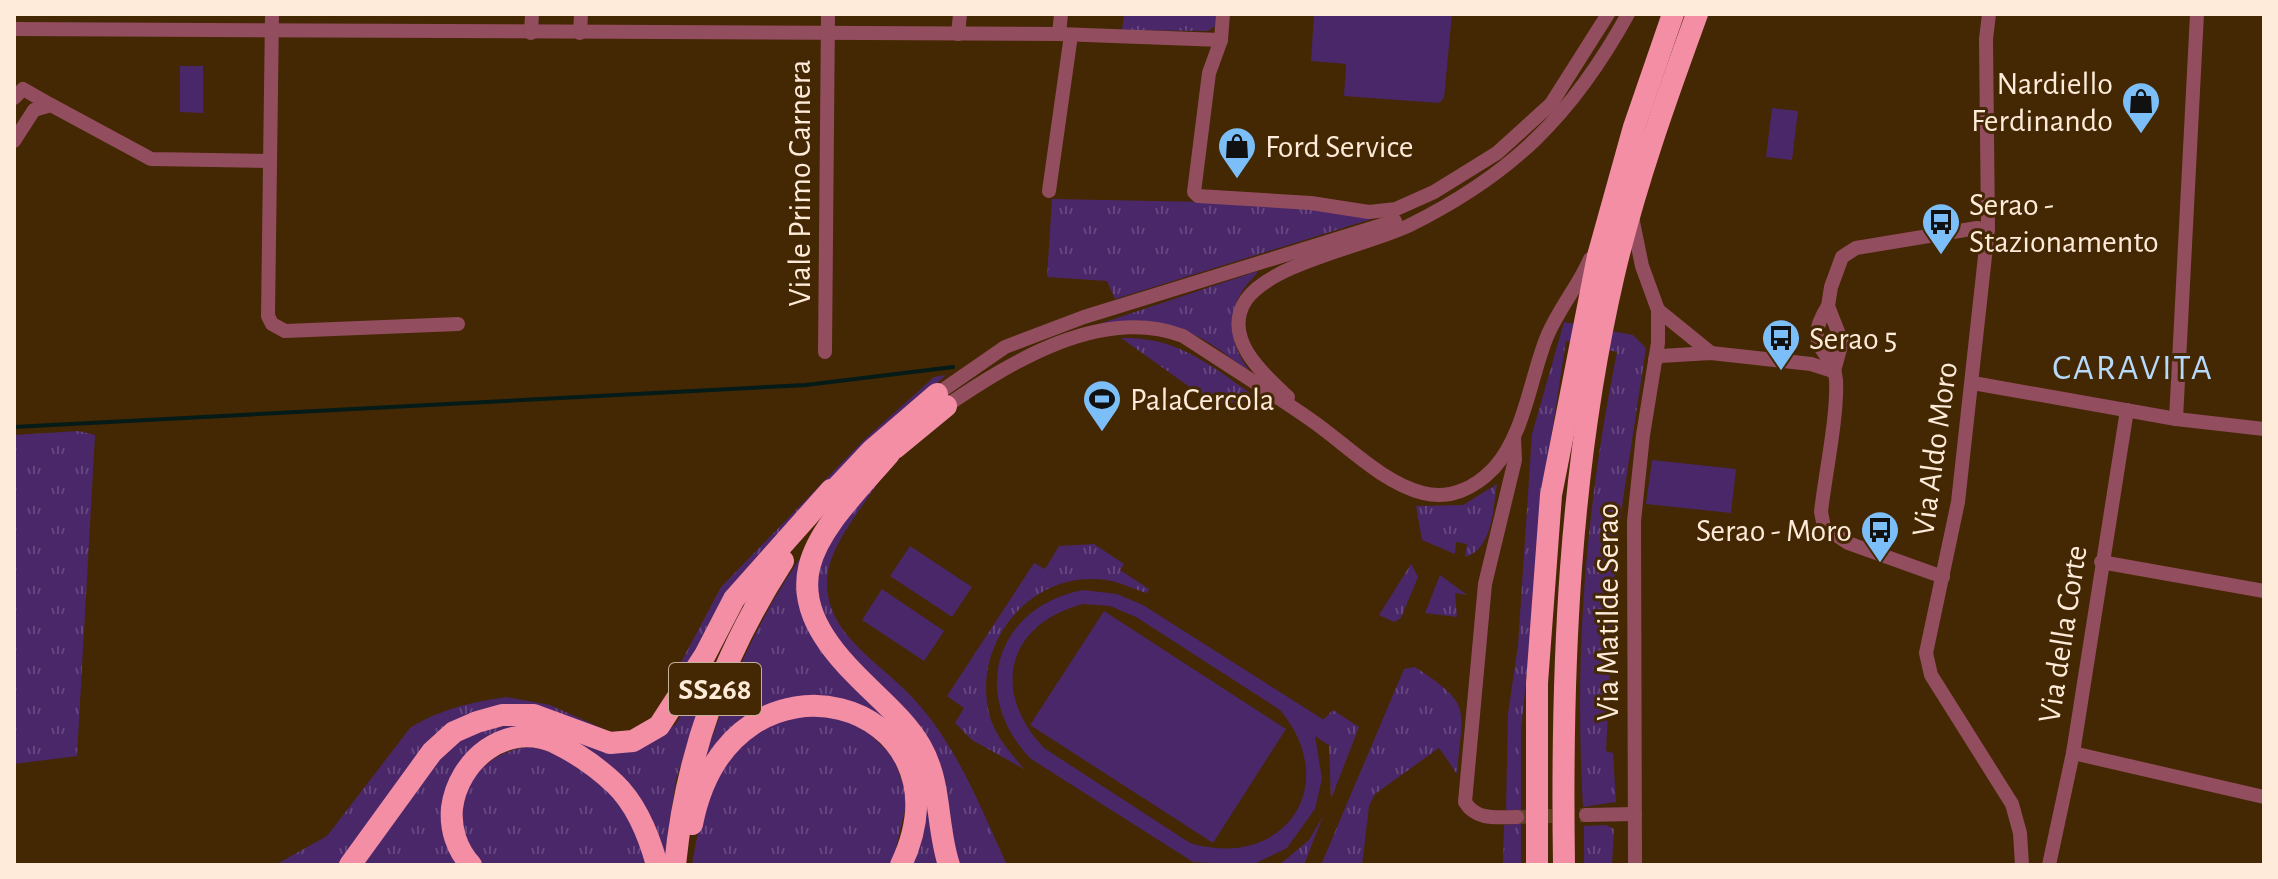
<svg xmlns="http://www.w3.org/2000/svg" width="2278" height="879" font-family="'Alegreya Sans',sans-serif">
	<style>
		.grass { fill: url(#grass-tufts) }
		.garden { fill: #4a2769; fill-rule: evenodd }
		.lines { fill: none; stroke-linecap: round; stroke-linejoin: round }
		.stream { stroke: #041b18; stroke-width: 4 }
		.minor-tunnel { stroke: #604423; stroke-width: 14; stroke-dasharray: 14 7; stroke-linecap: butt }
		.minor { stroke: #924d5e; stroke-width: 14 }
		.highway { stroke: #f38ea5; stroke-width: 22 }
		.labels { text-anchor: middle; stroke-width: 6; stroke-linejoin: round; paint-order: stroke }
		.shield { fill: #442703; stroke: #c6b099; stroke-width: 2 }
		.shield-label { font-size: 30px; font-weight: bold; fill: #feebd9 }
		.poi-label { font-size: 32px; fill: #feebd9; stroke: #442703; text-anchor: start }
		.street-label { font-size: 32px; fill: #feebd9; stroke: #442703 }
		.quarter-label { font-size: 36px; letter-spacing: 2px; fill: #b6dafb; stroke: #442703 }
	</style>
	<defs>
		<pattern id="grass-tufts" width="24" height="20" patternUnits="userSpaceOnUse" patternTransform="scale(2)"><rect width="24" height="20" fill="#4a2769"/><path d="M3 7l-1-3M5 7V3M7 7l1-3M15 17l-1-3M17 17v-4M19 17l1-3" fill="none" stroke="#65467e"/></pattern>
	</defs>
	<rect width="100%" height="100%" fill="#442703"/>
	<g class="grass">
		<path d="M1124,14H1216L1215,26L1208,31L1122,30Z"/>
		<path d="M1052,199L1260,203L1378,217L1115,299L1107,281L1047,277Z"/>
		<path d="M1258,271C1255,277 1247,283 1243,290C1225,316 1231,347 1249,370C1236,363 1225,353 1212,345C1173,319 1136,318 1090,327Z"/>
		<path d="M1564,322L1633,335L1646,348L1616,546L1606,751L1613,753L1616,802L1583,807C1574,651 1586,506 1617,352L1566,341L1550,445L1521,730V865H1503L1504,825L1516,824L1517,810H1506L1508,714L1518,645L1532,434Z"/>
		<path d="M1121,338C1180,336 1213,368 1259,399L1215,405Z"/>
		<path d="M946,375L821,489L669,711L650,721L679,677V666L721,587L864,440L934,377Z"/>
		<path d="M79,431L95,435L77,756L14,764V435Z"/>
		<path d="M879,481C861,510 827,548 827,583C827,631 872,658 903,688C954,737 978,802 1007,865H958L945,790L823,619L816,583L829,536Z"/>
		<path d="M1497,484C1493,508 1493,549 1465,557L1467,544L1456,542L1455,554L1422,540L1416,506L1463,505Z"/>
		<path d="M1094,544L1124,564L1120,570L1149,589L1147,593C1133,589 1120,582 1106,580C1032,569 972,642 989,713C994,735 1010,752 1024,769L972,740L955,723L964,708L947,696L1034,563L1045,569L1059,546Z"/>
		<path d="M803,554C785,654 853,670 903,737C908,745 917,753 921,762C931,785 934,838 939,865H910L924,821L919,775L826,698C771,694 727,719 701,769C728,689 755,623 803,554Z"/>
		<path d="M1411,564L1418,577L1401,618L1394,622L1379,615Z"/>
		<path d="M1440,575L1467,595L1455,593L1457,617L1425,613Z"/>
		<path d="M718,647L676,780L664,859L646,815L552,738L463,763L459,865H363C385,833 415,781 441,755C494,701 582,735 646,746L676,724Z"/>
		<path d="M1415,667C1474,706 1462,707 1457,774L1439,748L1375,794L1369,806L1362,865H1321L1404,669Z"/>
		<path d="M507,697L550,705L615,734L470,716L342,865H275L327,836L410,728C440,709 472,702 507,697Z"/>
		<path d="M1333,710L1359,727L1331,799L1329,744L1334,747L1323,720Z"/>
		<path d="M825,713L864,728L893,757L908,797L892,865H692C701,810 717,751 770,722C784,714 809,715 825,713Z"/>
		<path d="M530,747C568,752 616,789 633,823C640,836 644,851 649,865H481C477,859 470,852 466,845C445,799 482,750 530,747Z"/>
		<path d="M1323,816L1304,865H1279L1309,840Z"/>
		<path d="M1606,825L1614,829L1612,864L1584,865V826Z"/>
	</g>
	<g class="garden">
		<path d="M1314,14H1452L1444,98L1439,103L1344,96L1346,64L1311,61Z"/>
		<path d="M180,66H203V113L180,112Z"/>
		<path d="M1772,108L1798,111L1792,160L1766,157Z"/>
		<path d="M1652,460L1736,469L1731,513L1646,504Z"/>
		<path d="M910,546L972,587L952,617L890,576Z"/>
		<path d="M882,589L944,631L924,661L862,620Z"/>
		<path d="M1083,590L1117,594L1143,605L1343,732L1333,748L1315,736L1322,779L1315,809L1287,848L1252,865L1193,862L1031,759C968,695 996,607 1083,590ZM1083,604L1110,606L1136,617L1280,710C1343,785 1284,871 1190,843L1044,748C990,691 1007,624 1083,604Z"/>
		<path d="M1104,611L1286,729L1213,843L1030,725Z"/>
	</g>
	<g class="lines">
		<path class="stream" d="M14,427L806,385L953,367"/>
		<path class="minor-tunnel" d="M1517,817L1586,815"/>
		<g class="minor">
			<path d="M272,14L268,316L272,324L285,331L458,324"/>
			<path d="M1223,14L1221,40L1209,73L1194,192L1198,196L1311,203L1369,212L1396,209L1434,192L1497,153L1551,104L1608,14"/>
			<path d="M1989,14L1986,39L1988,229L1958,502L1926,653L1931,675L2012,804L2020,833L2022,865"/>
			<path d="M14,29L1059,34L1221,40"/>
			<path d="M531,33L532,14"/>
			<path d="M580,33L581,14"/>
			<path d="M958,34L960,14"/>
			<path d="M1059,34L1061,14"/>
			<path d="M14,98L23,89L51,105"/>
			<path d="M14,141L34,110L51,105L151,159L270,161"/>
			<path d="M1049,191L1071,35"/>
			<path d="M1632,217L1642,266L1658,310L1711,353"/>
			<path d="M1828,306C1800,349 1834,349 1836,380C1838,415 1825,475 1821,512L1824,527L1848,543L1943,577"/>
			<path d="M825,352L828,14"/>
			<path d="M1655,360L1660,356L1711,353L1811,364L1833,371"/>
			<path d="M1834,371L1842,342L1828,306L1831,287L1842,257L1856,248L1977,228L1988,229"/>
			<path d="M1973,383L2176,419L2264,429"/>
			<path d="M937,394L1005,347L1084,317L1395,221"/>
			<path d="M1288,397C1264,375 1221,338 1246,300C1271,263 1369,245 1410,225C1513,174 1573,114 1628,14"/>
			<path d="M946,406C1011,362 1102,305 1183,336C1226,364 1269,391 1311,420C1346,444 1381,482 1423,493C1450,500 1475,488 1494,468C1524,435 1530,380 1546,339C1558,309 1578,287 1590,259"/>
			<path d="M2176,419L2197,14"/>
			<path d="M1514,437L1515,460L1485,584L1465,802C1476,821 1498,817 1517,817"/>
			<path d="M2101,562L2264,591"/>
			<path d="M2073,753L2264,797"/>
			<path d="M1586,815L1635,814"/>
			<path d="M1635,865L1634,521L1643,435L1658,343V310"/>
			<path d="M2049,865L2073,753L2127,410"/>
		</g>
		<g class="highway">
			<path d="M895,448L946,406"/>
			<path d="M889,454C820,533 763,581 855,674C877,697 905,719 921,747C942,784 936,826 949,865"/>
			<path d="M825,500L872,450L937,394"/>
			<path d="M692,824C731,628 979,700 901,865"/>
			<path d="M350,865L432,752L454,732L477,722L502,715H534L610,743L633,741L659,726L705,655L734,599L831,490"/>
			<path d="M471,865C457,850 450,829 452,808C458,761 505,721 554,742C575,752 598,768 615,784C637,805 649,836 657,865"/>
			<path d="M675,865C686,753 722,656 783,561"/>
			<path d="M1537,865V683L1551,495L1598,256L1634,127L1673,14"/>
			<path d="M1564,865C1561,667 1569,468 1614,274C1635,185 1666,99 1697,14"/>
		</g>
	</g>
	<defs>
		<symbol id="shop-pin" viewBox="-11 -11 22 30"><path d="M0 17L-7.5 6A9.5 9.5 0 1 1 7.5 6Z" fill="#7bbef8" stroke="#442703"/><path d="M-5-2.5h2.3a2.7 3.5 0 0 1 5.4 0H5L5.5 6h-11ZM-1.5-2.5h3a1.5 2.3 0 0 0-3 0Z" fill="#111"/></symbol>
		<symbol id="bus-pin" viewBox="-11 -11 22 30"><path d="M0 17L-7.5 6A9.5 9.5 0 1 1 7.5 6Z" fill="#7bbef8" stroke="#442703"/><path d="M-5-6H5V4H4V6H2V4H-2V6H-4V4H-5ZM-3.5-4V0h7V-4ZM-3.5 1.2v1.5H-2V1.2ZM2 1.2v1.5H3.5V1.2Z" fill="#111"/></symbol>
		<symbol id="stadium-pin" viewBox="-11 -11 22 30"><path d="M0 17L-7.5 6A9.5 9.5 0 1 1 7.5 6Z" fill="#7bbef8" stroke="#442703"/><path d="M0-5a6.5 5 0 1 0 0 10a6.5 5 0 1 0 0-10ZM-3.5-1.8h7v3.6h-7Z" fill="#111"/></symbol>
	</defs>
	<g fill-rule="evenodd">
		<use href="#shop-pin" x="2119" y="79" width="44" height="60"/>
		<use href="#shop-pin" x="1215" y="124" width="44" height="60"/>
		<use href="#bus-pin" x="1919" y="200" width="44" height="60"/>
		<use href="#bus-pin" x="1759" y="316" width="44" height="60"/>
		<use href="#stadium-pin" x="1080" y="377" width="44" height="60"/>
		<use href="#bus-pin" x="1858" y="508" width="44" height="60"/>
	</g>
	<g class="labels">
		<rect class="shield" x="669" y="663" width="92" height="52" rx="6"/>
		<g class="shield-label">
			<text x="715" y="699">SS268</text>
		</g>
		<g class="poi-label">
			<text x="2113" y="94" text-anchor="end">Nardiello<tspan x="2113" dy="37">Ferdinando</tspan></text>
			<text x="1265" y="157">Ford Service</text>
			<text x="1969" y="215">Serao -<tspan x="1969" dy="37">Stazionamento</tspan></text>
			<text x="1809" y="349">Serao 5</text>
			<text x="1130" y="410">PalaCercola</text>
			<text x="1852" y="541" text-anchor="end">Serao - Moro</text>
		</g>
		<g class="street-label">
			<text transform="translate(799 183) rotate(-90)" y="11">Viale Primo Carnera</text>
			<text transform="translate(1934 449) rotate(-82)" y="11">Via Aldo Moro</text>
			<text transform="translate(1607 612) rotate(-90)" y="11">Via Matilde Serao</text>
			<text transform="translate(2062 634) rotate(-81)" y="11">Via della Corte</text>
		</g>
		<g class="quarter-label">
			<text x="2133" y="379">CARAVITA</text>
		</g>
	</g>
	<rect width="2278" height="879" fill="none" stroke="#feebd9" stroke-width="32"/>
</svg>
